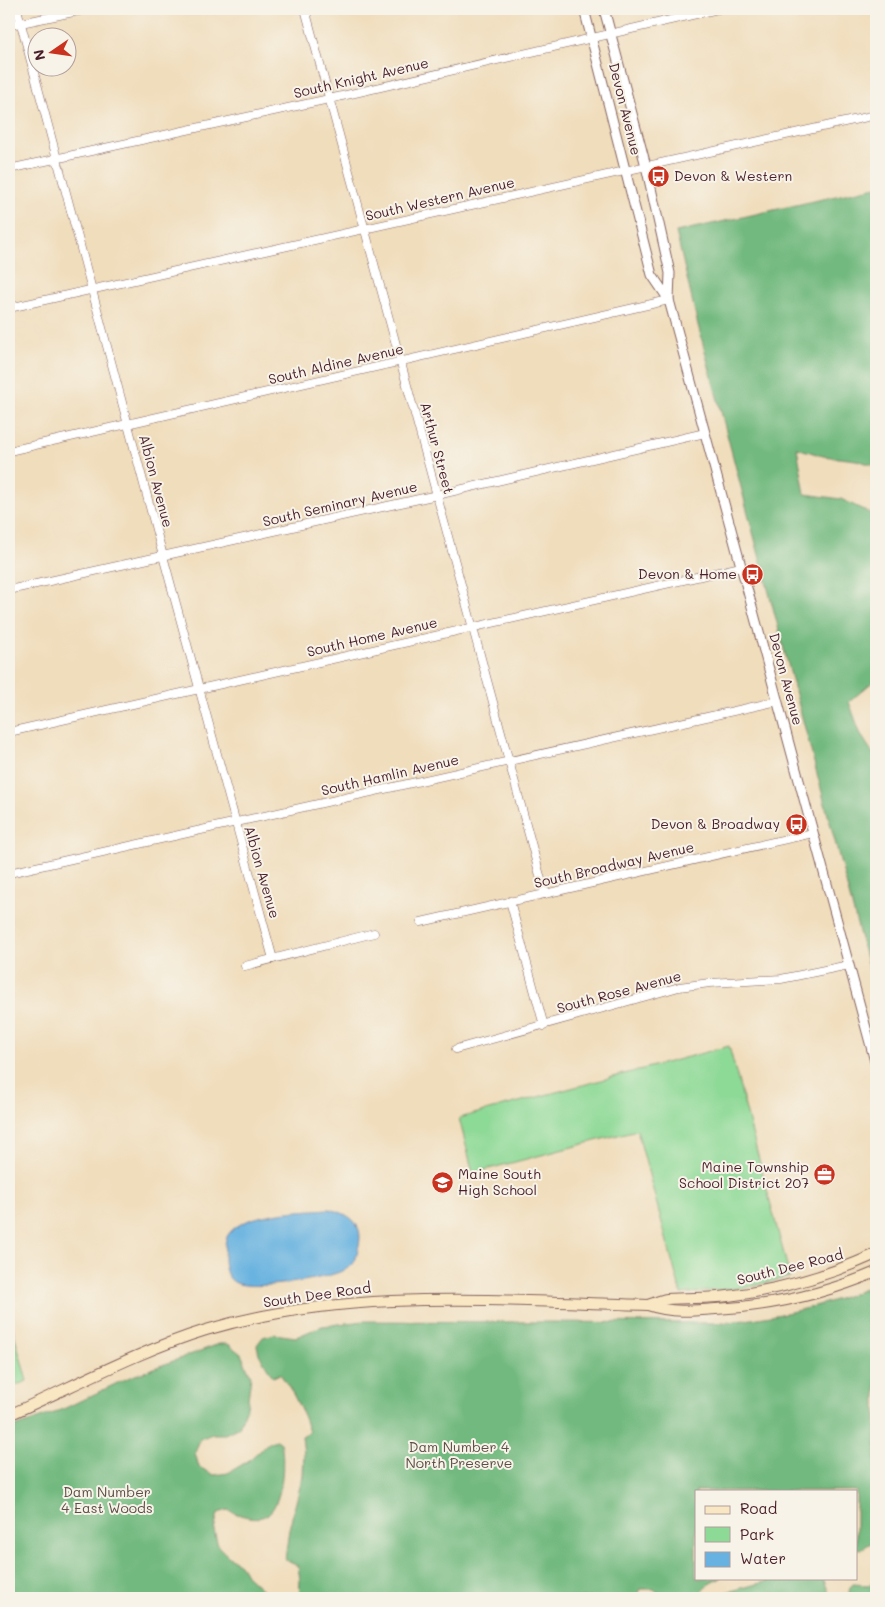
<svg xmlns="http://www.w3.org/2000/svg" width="885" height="1607" font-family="Mali,sans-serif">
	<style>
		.green { fill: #8dd996; stroke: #6c7c60 }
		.forest { fill: #72b97f; stroke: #5e6c55 }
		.water { fill: #67b2e0; stroke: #586886 }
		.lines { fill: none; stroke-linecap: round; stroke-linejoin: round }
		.minor-casing { stroke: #84625e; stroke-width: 9 }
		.tertiary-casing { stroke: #84625e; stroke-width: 11 }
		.secondary-casing { stroke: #84625e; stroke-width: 12 }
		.minor { stroke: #fff; stroke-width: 8 }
		.tertiary { stroke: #fff; stroke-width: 9 }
		.secondary { stroke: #f9e7c3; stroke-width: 10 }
		.labels { text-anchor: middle; stroke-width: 4; stroke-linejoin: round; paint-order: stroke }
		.street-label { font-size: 14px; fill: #4a1f2b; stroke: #f7f3e8 }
		.poi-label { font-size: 14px; fill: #4a1f2b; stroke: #f7f3e8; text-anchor: end }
		.park-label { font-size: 14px; fill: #5b4e46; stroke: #f7f3e8 }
	</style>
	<rect width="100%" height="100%" fill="#f7f3e8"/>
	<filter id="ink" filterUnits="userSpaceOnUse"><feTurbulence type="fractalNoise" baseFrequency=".02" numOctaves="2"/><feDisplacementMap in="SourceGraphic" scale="10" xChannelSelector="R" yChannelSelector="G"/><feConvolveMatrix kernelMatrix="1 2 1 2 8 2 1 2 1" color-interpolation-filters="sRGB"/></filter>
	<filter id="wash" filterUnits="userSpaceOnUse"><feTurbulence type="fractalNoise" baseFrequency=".0096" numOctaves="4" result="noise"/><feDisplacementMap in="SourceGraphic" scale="20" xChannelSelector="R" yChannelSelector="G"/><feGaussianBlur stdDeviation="1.12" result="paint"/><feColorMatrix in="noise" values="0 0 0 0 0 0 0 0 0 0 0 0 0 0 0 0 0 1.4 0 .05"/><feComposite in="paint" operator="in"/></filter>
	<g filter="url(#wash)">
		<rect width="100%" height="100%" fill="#f0ddbc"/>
		<g class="green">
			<path d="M729,1046L790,1277L749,1287L681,1294L637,1130L473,1173L459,1118Z"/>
			<path d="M9,1315L27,1381L9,1388Z"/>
		</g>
		<g class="forest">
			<path d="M876,187V466L856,460L823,456L797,448L805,494L841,499L876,516V679L849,702L861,735L876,758V996L698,325L676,232Z"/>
			<path d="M876,1284V1540L861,1549L856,1548V1491H696V1578H721L707,1585L695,1598H664L654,1589H641L636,1598H299L300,1580L298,1566L285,1560L289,1529L303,1475L304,1455L302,1436L309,1432C302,1411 294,1392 280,1374L273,1377L259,1354L257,1345L263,1337L274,1334L296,1337L322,1326L364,1321L717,1323C773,1318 825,1307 876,1284Z"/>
			<path d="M219,1344H228L241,1354L251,1376L247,1407L239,1427L225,1434H212L200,1439L195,1453L199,1467L214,1475L228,1473L248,1461L269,1442L277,1440L281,1443C285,1460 283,1502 268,1514C258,1522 238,1515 228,1510L218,1513L214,1530L218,1546L228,1556L240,1564L246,1575L271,1598H9V1429L57,1412L130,1377Z"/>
			<path d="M779,1578H823L831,1598H714L720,1594Z"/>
			<path d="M876,1583V1598H848L850,1587L853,1584L867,1585Z"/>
		</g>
		<path class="water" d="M329,1209C348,1213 364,1223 359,1245C357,1252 357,1261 351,1266C337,1279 253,1291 236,1283C226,1278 224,1268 224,1257C225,1250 224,1242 228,1235C244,1211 303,1211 329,1209Z"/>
	</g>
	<g filter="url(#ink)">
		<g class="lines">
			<defs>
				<g id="minor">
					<path d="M17,9L163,556L273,959"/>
					<path d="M305,9L545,894"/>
					<path d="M9,25L21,23L88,9"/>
					<path d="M9,169L329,99L718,9"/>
					<path d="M9,308L876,115"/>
					<path d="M9,451L669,300"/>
					<path d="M9,590L437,495L705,433"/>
					<path d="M9,732L741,567"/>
					<path d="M9,873L778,701"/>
					<path d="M510,901L544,1026"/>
					<path d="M421,922L813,833"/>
					<path d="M245,966L374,933"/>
					<path d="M456,1049L679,987L710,983L781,979L849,965"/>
				</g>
				<g id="tertiary">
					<path d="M584,9L652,275L669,300"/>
					<path d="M604,9L646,166L670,273L669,300L876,1065"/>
				</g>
				<g id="secondary">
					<path d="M648,1305C654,1303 661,1300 667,1299C687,1297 708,1299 728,1296C779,1290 830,1275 876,1254"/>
					<path d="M9,1415C74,1386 138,1351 206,1330C350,1287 500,1301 648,1305C671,1313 693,1311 716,1309C772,1306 825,1294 876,1272"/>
				</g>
			</defs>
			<use href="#minor" class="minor-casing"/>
			<use href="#tertiary" class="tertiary-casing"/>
			<use href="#secondary" class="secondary-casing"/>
			<use href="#minor" class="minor"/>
			<use href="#tertiary" class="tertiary"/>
			<use href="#secondary" class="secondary"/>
		</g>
	</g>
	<defs>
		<symbol id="bus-disc" viewBox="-11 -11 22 22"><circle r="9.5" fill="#c8321e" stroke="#f7f3e8"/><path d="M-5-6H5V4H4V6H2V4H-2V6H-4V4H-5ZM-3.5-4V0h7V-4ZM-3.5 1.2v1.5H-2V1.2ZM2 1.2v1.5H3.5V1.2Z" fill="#fff"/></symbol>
		<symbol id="office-disc" viewBox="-11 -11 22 22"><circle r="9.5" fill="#c8321e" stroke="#f7f3e8"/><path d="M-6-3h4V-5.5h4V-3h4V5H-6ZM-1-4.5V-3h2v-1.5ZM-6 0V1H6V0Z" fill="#fff"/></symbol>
		<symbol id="school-disc" viewBox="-11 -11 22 22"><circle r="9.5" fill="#c8321e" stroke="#f7f3e8"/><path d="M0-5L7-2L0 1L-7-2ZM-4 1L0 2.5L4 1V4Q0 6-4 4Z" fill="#fff"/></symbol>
	</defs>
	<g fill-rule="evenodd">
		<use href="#bus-disc" x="646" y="164" width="25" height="25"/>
		<use href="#bus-disc" x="740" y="562" width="25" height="25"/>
		<use href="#bus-disc" x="784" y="812" width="25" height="25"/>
		<use href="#office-disc" x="812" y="1162" width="25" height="25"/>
		<use href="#school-disc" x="430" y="1170" width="25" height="25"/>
	</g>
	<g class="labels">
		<g class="street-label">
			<text transform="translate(361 78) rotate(-13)" y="5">South Knight Avenue</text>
			<text transform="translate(625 109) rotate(76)" y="5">Devon Avenue</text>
			<text transform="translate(440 199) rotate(-13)" y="5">South Western Avenue</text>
			<text transform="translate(336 364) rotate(-13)" y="5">South Aldine Avenue</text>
			<text transform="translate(437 448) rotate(75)" y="5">Arthur Street</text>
			<text transform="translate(156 481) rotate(75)" y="5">Albion Avenue</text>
			<text transform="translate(340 504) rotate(-13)" y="5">South Seminary Avenue</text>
			<text transform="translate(372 637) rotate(-13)" y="5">South Home Avenue</text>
			<text transform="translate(786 679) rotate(75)" y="5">Devon Avenue</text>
			<text transform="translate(390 775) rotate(-13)" y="5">South Hamlin Avenue</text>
			<text transform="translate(614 865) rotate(-13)" y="5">South Broadway Avenue</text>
			<text transform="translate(262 872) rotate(74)" y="5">Albion Avenue</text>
			<text transform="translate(619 992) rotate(-15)" y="5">South Rose Avenue</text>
			<text transform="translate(790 1267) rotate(-14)" y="5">South Dee Road</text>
			<text transform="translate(317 1295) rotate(-8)" y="5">South Dee Road</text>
		</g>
		<g class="poi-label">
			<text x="674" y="181" text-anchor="start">Devon &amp; Western</text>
			<text x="737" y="579">Devon &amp; Home</text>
			<text x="780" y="829">Devon &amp; Broadway</text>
			<text x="809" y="1172">Maine Township<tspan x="809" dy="16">School District 207</tspan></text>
			<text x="458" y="1179" text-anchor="start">Maine South<tspan x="458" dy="16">High School</tspan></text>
		</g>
		<g class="park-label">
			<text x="459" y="1452">Dam Number 4<tspan x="459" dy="16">North Preserve</tspan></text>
			<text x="107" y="1497">Dam Number<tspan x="107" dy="16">4 East Woods</tspan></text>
		</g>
	</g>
	<rect width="885" height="1607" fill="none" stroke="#f7f3e8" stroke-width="30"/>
	<rect x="695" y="1490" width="162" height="90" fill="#f7f3e8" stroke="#b29e9c"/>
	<rect x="705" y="1506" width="25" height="8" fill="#f9e7c3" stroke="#b29e9c"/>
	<text x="740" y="1514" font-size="15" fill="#4a1f2b">Road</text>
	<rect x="705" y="1527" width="25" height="15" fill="#8dd996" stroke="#b29e9c"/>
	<text x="740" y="1540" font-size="15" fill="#4a1f2b">Park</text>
	<rect x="705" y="1552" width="25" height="15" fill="#67b2e0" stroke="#b29e9c"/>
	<text x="740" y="1564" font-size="15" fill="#4a1f2b">Water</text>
	<g transform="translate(52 52) rotate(257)"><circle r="24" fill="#f7f3e8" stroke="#b29e9c"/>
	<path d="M0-4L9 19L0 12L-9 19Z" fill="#c8321e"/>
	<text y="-8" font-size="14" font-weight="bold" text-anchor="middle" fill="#4a1f2b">N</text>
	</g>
</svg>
